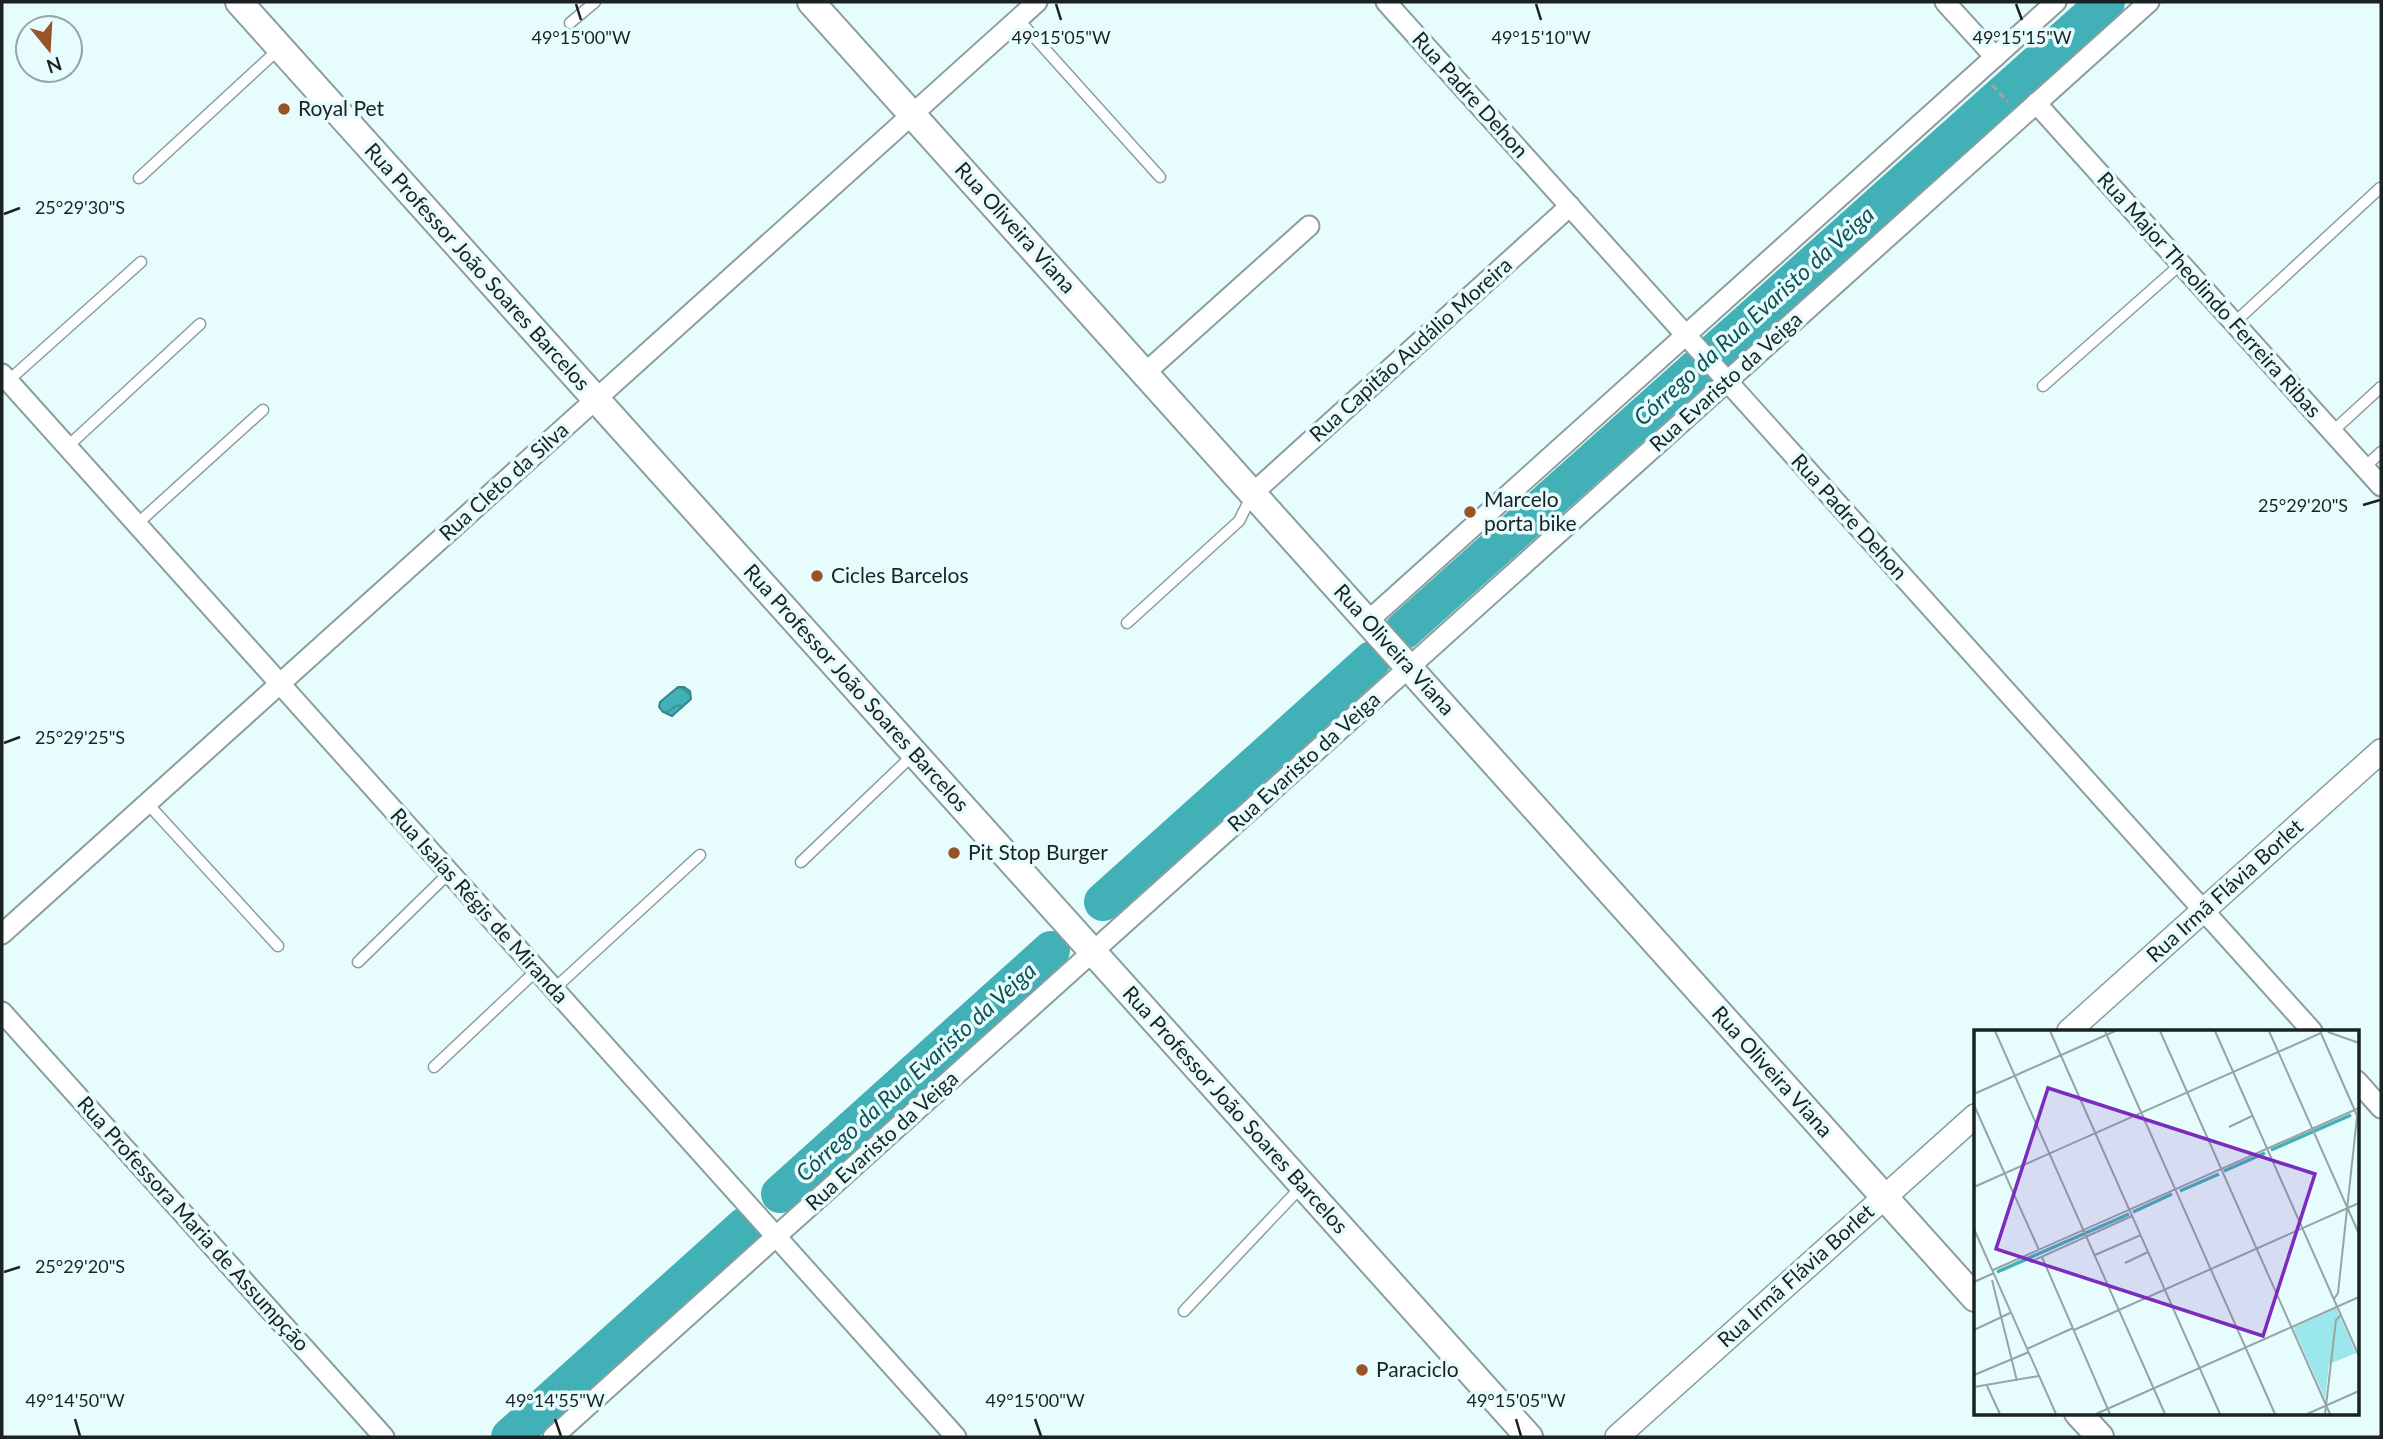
<svg xmlns="http://www.w3.org/2000/svg" width="2383" height="1439" font-family="Lato,sans-serif">
	<style>
		.water { fill: url(#water-waves); stroke: #36858b; stroke-width: 2 }
		.lines { fill: none; stroke-linecap: round; stroke-linejoin: round }
		.river { stroke: #42b0b7; stroke-width: 38 }
		.service-casing { stroke: #8b9e9f; stroke-width: 13 }
		.minor-casing { stroke: #8b9e9f; stroke-width: 23 }
		.tertiary-casing { stroke: #8b9e9f; stroke-width: 26 }
		.secondary-casing { stroke: #8b9e9f; stroke-width: 30 }
		.path { stroke: #96a5a6; stroke-width: 3.5; stroke-dasharray: 7 3.5; stroke-linecap: butt }
		.service { stroke: #fff; stroke-width: 10 }
		.minor { stroke: #fff; stroke-width: 19 }
		.tertiary { stroke: #fff; stroke-width: 23 }
		.secondary { stroke: #fff; stroke-width: 26 }
		.ticks { fill: none; stroke: #1b2223; stroke-width: 2.5 }
		.poi-dot { fill: #985327; stroke: #e7fcfd; stroke-width: 2.5 }
		.labels { text-anchor: middle; stroke-width: 7; stroke-linejoin: round; paint-order: stroke }
		.street-label { font-size: 21px; fill: #1b2223; stroke: #e7fcfd }
		.poi-label { font-size: 21px; fill: #1b2223; stroke: #e7fcfd; text-anchor: start }
		.water-label { font-size: 23px; font-style: italic; fill: #115154; stroke: #e7fcfd }
		.inset-river { fill: none; stroke: #42b0b7; stroke-width: 3.5 }
		.inset-road { fill: none; stroke: #95a5a6; stroke-width: 2 }
		.view { fill: #7b2cbf; fill-opacity: 0.15; stroke: #7b2cbf; stroke-width: 3.5 }
		.inset-edge { fill: none; stroke: #1b2223; stroke-width: 3.5 }
		.ticks-label { font-size: 18px; text-anchor: middle; fill: #1b2223; stroke: #e7fcfd; stroke-width: 7; stroke-linejoin: round; paint-order: stroke }
	</style>
	<defs>
		<pattern id="water-waves" width="16" height="10" patternUnits="userSpaceOnUse" patternTransform="scale(1.75)"><rect width="16" height="10" fill="#42b0b7"/><path d="M0 5q4-4 8 0t8 0" fill="none" stroke="#368f94"/></pattern>
	</defs>
	<rect width="100%" height="100%" fill="#e7fcfd"/>
	<path class="water" d="M678,687H684L690,691L691,699L672,716L663,712L659,707L660,702Z"/>
	<g class="lines">
		<g class="river">
			<path d="M1403,631L2106,2"/>
			<path d="M1103,902L1372,660"/>
			<path d="M780,1194L1051,950"/>
			<path d="M510,1437L745,1226"/>
		</g>
		<defs>
			<g id="service">
				<path d="M1018,19L1160,177"/>
				<path d="M570,23L595,2"/>
				<path d="M139,178L280,48"/>
				<path d="M2234,323L2380,188"/>
				<path d="M8,381L141,262"/>
				<path d="M2043,386L2181,264"/>
				<path d="M2332,432L2381,387"/>
				<path d="M67,447L200,324"/>
				<path d="M2365,467L2381,452"/>
				<path d="M137,524L263,410"/>
				<path d="M1127,623L1239,521L1251,497"/>
				<path d="M147,803L278,946"/>
				<path d="M801,862L914,754"/>
				<path d="M358,962L449,873"/>
				<path d="M554,989L700,855"/>
				<path d="M434,1067L537,970"/>
				<path d="M1184,1311L1302,1186"/>
			</g>
			<g id="minor">
				<path d="M1386,2L2312,1031"/>
				<path d="M1945,2L1995,57"/>
				<path d="M2036,103L2381,486"/>
				<path d="M1145,373L1309,226"/>
				<path d="M2,374L956,1437"/>
				<path d="M1253,493L1570,206"/>
				<path d="M1368,621L2056,2"/>
				<path d="M2,934L1037,2"/>
				<path d="M2,1012L384,1437"/>
				<path d="M2357,1081L2381,1108"/>
				<path d="M553,1437L2149,2"/>
			</g>
			<g id="tertiary">
				<path d="M2069,1031L2381,751"/>
				<path d="M1617,1437L1975,1116"/>
			</g>
			<g id="secondary">
				<path d="M239,2L1529,1437"/>
				<path d="M811,2L1975,1298"/>
				<path d="M2078,1413L2100,1437"/>
			</g>
		</defs>
		<use href="#service" class="service-casing"/>
		<use href="#minor" class="minor-casing"/>
		<use href="#tertiary" class="tertiary-casing"/>
		<use href="#secondary" class="secondary-casing"/>
		<path class="path" d="M1992,85L2008,102"/>
		<use href="#service" class="service"/>
		<use href="#minor" class="minor"/>
		<use href="#tertiary" class="tertiary"/>
		<use href="#secondary" class="secondary"/>
	</g>
	<path class="ticks" d="M576,4L581,20M1056,4L1061,20M1536,4L1541,20M2016,4L2022,20M4,214L20,208M2363,505L2380,500M4,743L20,737M4,1272L20,1267M75,1419L80,1436M555,1419L561,1436M1035,1419L1041,1436M1516,1419L1521,1436"/>
	<g class="poi-dot">
		<circle cx="284" cy="109" r="7"/>
		<circle cx="1470" cy="512" r="7"/>
		<circle cx="817" cy="576" r="7"/>
		<circle cx="954" cy="853" r="7"/>
		<circle cx="1362" cy="1370" r="7"/>
	</g>
	<g class="labels">
		<g class="street-label">
			<text transform="translate(1470 95) rotate(48)" y="7">Rua Padre Dehon</text>
			<text transform="translate(1015 228) rotate(48)" y="7">Rua Oliveira Viana</text>
			<text transform="translate(477 267) rotate(48)" y="7">Rua Professor João Soares Barcelos</text>
			<text transform="translate(2209 295) rotate(48)" y="7">Rua Major Theolindo Ferreira Ribas</text>
			<text transform="translate(1411 350) rotate(-42)" y="7">Rua Capitão Audálio Moreira</text>
			<text transform="translate(1726 382) rotate(-42)" y="7">Rua Evaristo da Veiga</text>
			<text transform="translate(504 482) rotate(-42)" y="7">Rua Cleto da Silva</text>
			<text transform="translate(1849 517) rotate(48)" y="7">Rua Padre Dehon</text>
			<text transform="translate(1394 650) rotate(48)" y="7">Rua Oliveira Viana</text>
			<text transform="translate(856 688) rotate(48)" y="7">Rua Professor João Soares Barcelos</text>
			<text transform="translate(1304 762) rotate(-42)" y="7">Rua Evaristo da Veiga</text>
			<text transform="translate(2225 891) rotate(-42)" y="7">Rua Irmã Flávia Borlet</text>
			<text transform="translate(479 906) rotate(48)" y="7">Rua Isaías Régis de Miranda</text>
			<text transform="translate(1772 1072) rotate(48)" y="7">Rua Oliveira Viana</text>
			<text transform="translate(1235 1110) rotate(48)" y="7">Rua Professor João Soares Barcelos</text>
			<text transform="translate(882 1141) rotate(-42)" y="7">Rua Evaristo da Veiga</text>
			<text transform="translate(193 1224) rotate(48)" y="7">Rua Professora Maria de Assumpção</text>
			<text transform="translate(1796 1276) rotate(-42)" y="7">Rua Irmã Flávia Borlet</text>
		</g>
		<g class="poi-label">
			<text x="298" y="116">Royal Pet</text>
			<text x="1484" y="507">Marcelo<tspan x="1484" dy="24">porta bike</tspan></text>
			<text x="831" y="583">Cicles Barcelos</text>
			<text x="968" y="860">Pit Stop Burger</text>
			<text x="1376" y="1377">Paraciclo</text>
		</g>
		<g class="water-label">
			<text transform="translate(1754 316) rotate(-42)" y="8">Córrego da Rua Evaristo da Veiga</text>
			<text transform="translate(916 1072) rotate(-42)" y="8">Córrego da Rua Evaristo da Veiga</text>
		</g>
	</g>
	<g transform="translate(1974 1030)">
		<rect width="385" height="385" fill="#e7fcfd"/>
		<path d="M362,278L382,323L355,334L351,369L319,297Z" fill="#9ae7ec"/>
		<path class="inset-river" d="M297,120L377,85M250,141L291,123M206,161L245,144M159,182L198,164M23,242L155,184"/>
		<path class="inset-road" d="M21,1L191,384M76,1L246,384M131,1L301,384M186,1L356,384M241,1L385,326M295,1L385,204M346,1L385,90M354,2L385,13M0,64L141,1M0,75L65,220M255,97L278,86M0,157L347,3M0,199L82,384M121,225L167,205M68,227L136,384M56,232L158,186M151,233L174,222M19,240L385,78M18,250L43,351M0,252L20,243M360,269L364,263L383,87M0,300L36,283M100,300L385,173M53,319L99,298M0,345L55,322M13,356L26,384M0,357L65,346M122,384L385,267M333,384L385,361M351,384L362,290L367,285"/>
		<path class="view" d="M74,58L341,144L289,306L22,219Z"/>
		<rect width="385" height="385" class="inset-edge"/>
	</g>
	<g class="ticks-label">
		<text x="581" y="44">49°15'00"W</text>
		<text x="1061" y="44">49°15'05"W</text>
		<text x="1541" y="44">49°15'10"W</text>
		<text x="2022" y="44">49°15'15"W</text>
		<text x="80" y="214">25°29'30"S</text>
		<text x="2303" y="512">25°29'20"S</text>
		<text x="80" y="744">25°29'25"S</text>
		<text x="80" y="1273">25°29'20"S</text>
		<text x="555" y="1407">49°14'55"W</text>
		<text x="1035" y="1407">49°15'00"W</text>
		<text x="1516" y="1407">49°15'05"W</text>
		<text x="75" y="1407">49°14'50"W</text>
	</g>
	<rect width="2383" height="1439" fill="none" stroke="#1b2223" stroke-width="7"/>
	<g transform="translate(49 49) rotate(162)"><circle r="33" fill="#e7fcfd" stroke="#95a5a6" stroke-width="2"/>
	<path d="M0-5L12 26L0 18L-12 26Z" fill="#985327"/>
	<text y="-10" font-size="19" font-weight="bold" text-anchor="middle" fill="#1b2223">N</text>
	</g>
</svg>
